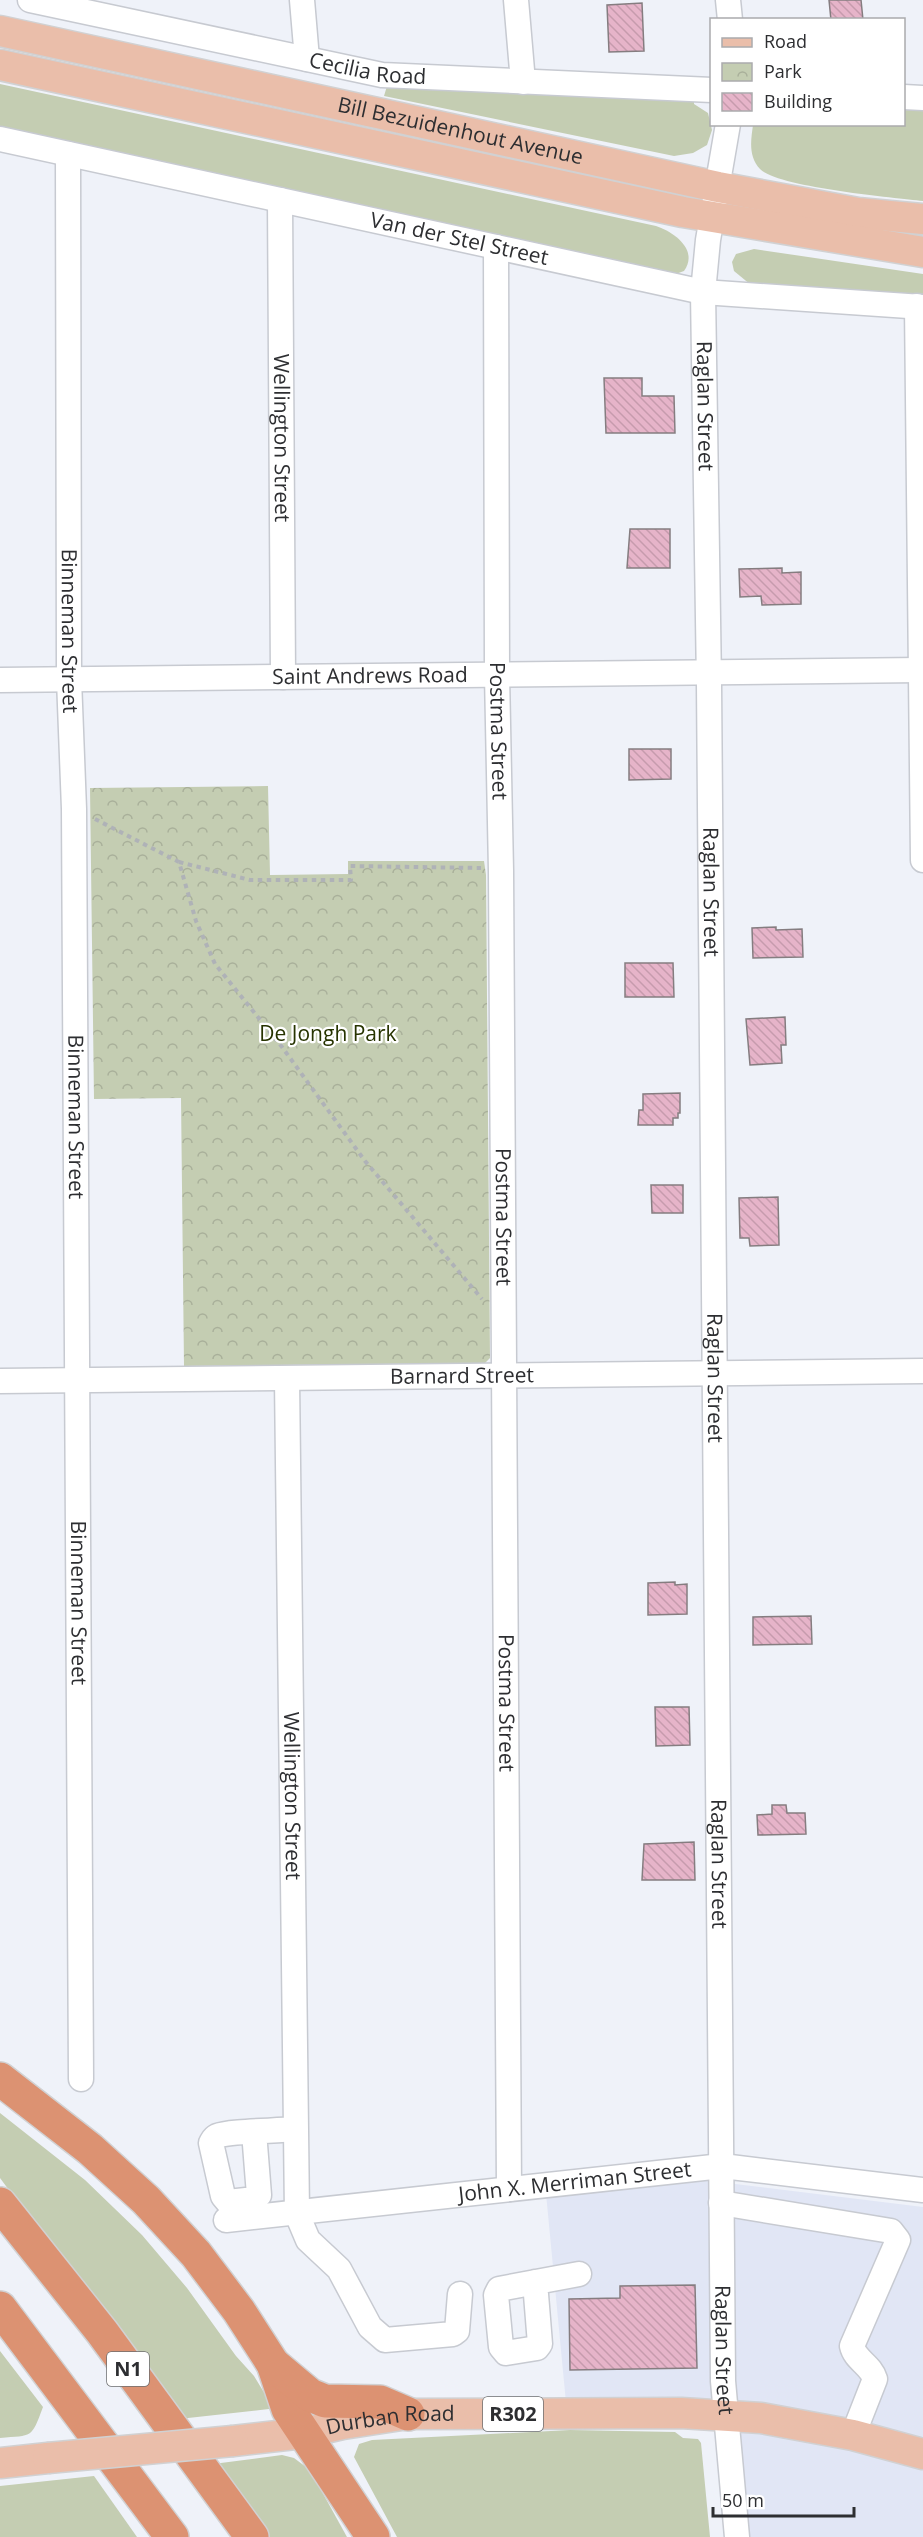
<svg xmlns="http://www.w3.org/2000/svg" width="923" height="2537" font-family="'Open Sans',sans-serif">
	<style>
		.built { fill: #e1e6f5 }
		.green { fill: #c4cdb2 }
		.park { fill: url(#park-crowns) }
		.building { fill: url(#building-back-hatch); stroke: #857d80; stroke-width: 1.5 }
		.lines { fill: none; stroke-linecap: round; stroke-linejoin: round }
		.minor-casing { stroke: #c7cad1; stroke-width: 27 }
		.major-casing { stroke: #d1d1d2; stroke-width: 33 }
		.highway-casing { stroke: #d1d1d2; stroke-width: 36 }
		.path { stroke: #afb2b7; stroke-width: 4; stroke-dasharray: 4.5 4.5; stroke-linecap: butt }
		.minor { stroke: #fff; stroke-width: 24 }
		.major { stroke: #eabeaa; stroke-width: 30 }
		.highway { stroke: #dc9272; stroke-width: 33 }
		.major-bridge-casing { stroke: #d1d1d2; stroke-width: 33; stroke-linecap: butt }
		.major-bridge { stroke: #eabeaa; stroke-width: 30 }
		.labels { text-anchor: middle; stroke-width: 4.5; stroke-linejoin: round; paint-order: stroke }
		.shield { fill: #fff; stroke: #6c6d6f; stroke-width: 1.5 }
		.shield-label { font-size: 20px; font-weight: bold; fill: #2d2e31 }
		.street-label { font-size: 21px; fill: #2d2e31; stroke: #fff }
		.park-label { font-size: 21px; fill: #273400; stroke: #fff }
	</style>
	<defs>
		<pattern id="park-crowns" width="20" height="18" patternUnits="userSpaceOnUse" patternTransform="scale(1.5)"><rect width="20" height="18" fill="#c4cdb2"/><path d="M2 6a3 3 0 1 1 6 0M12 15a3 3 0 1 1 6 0" fill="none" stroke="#a9b09a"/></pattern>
		<pattern id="building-back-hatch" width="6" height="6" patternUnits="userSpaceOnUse" patternTransform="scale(1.5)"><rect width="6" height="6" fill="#e6b4c9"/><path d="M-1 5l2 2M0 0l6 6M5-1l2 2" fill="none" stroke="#c69bad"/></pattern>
	</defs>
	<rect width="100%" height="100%" fill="#eff2f9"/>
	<path class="built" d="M718,2163L719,2182L923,2207V2537H738L726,2417L567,2413L545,2183Z"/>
	<g class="green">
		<path d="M0,84L656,226C674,232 699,250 684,271L673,275L0,129Z"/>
		<path d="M387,86L694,99V104L708,113L712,130L707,145L693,153L674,156L384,96Z"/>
		<path d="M904,108L923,109V201C894,198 776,187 760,169C748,156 751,140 753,125L904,124Z"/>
		<path d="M754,249L923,274V296L751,285L734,271L732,262L736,254Z"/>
		<path d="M0,2113L85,2180L142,2235L187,2288L236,2356L254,2376L271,2404L269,2409L179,2419L0,2178Z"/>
		<path d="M0,2351L43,2407C31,2439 33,2435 0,2438Z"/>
		<path d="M570,2430L675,2432L683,2438L698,2439L701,2443L710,2537H397L354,2457L359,2444L372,2440Z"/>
		<path d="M282,2455L294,2458L310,2470L347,2537H264L213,2464Z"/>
		<path d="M94,2476L137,2537H0V2486Z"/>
	</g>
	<path class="park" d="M268,786L270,875L348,874V861H484L486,875L490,1358L485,1363L184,1366L181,1098L94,1099L90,788Z"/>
	<g class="building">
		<path d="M829,0H861L863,20H831Z"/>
		<path d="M642,3L644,51L609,52L607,5Z"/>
		<path d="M604,378H642V396H674L675,433H606Z"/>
		<path d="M630,529H670V568H627Z"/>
		<path d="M782,568V573L801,572V604L762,605L761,596L740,597L739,569Z"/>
		<path d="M629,749H671V779L629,780Z"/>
		<path d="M776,927V930L802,929L803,957L753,958L752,928Z"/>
		<path d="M625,963H673L674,997H625Z"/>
		<path d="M785,1017L786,1045H781L782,1063L750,1065L746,1019Z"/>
		<path d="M680,1093V1113H678V1118H673V1125H638L639,1110H643V1094Z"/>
		<path d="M651,1185H683V1213H652Z"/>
		<path d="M778,1197L779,1245L750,1246L749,1238H740L739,1198Z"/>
		<path d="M675,1582V1585L687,1584V1614L648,1615V1583Z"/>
		<path d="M811,1616L812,1644L753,1645V1617Z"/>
		<path d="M655,1707H689L690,1745L656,1746Z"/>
		<path d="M772,1805H786L787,1813H805L806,1834L758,1835L757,1815L772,1814Z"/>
		<path d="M694,1842L695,1880H642L644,1844Z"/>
		<path d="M695,2285L697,2368L570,2370L569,2299L620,2298V2286Z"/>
	</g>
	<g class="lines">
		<defs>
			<g id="minor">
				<path id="s1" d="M30,0L382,75L712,90"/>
				<path d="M302,0L307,59"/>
				<path d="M516,0L523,82"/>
				<path d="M728,0L730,20"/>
				<path d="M904,97L923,98"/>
				<path id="s2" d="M728,124L708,240L703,292L709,684L723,2381L737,2537"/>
				<path id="s3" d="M0,139L703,292L923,307"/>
				<path id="s4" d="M68,154L69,679L74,809L81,2079"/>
				<path id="s5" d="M280,200L283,677"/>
				<path id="s6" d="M496,247L497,675L501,871L509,2189"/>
				<path d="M917,306L923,860"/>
				<path id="s7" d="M0,680L921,670"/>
				<path id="s8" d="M287,1379L297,2214L308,2240L339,2269L370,2327L385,2340L453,2334L457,2331L460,2294"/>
				<path id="s9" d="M0,1381L923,1371"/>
				<path d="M254,2132L259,2195L255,2199L228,2202L223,2196L211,2143C213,2140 213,2138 217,2136C229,2131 278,2131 294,2129"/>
				<path d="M721,2203L891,2231L898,2240L852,2346C855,2360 871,2365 875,2379L853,2435"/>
				<path id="s10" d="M226,2220L722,2166L923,2190"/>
				<path d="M535,2282L540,2344L537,2348L506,2353L501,2347L496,2295L499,2289L579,2274"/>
			</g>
			<g id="major">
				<path id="s11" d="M0,31L718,187L858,213L923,219"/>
				<path d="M0,65L683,212L923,252"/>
				<path id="s12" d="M233,2441L304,2433L343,2424L408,2414L681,2413L761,2418L853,2435L923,2454"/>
				<path d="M0,2463L48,2458"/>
			</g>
			<g id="highway">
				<path d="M0,2079L90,2149L146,2200L196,2254L239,2311L273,2364L288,2409L373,2537"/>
				<path d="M0,2204L102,2332L252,2537"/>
				<path d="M0,2308L172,2537"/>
				<path d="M273,2364L310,2395L325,2401L380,2402L408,2414"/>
			</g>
		</defs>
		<use href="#minor" class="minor-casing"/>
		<use href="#major" class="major-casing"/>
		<use href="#highway" class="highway-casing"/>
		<g class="path">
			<path d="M95,819L179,862L196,921L215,964L282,1047L365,1161L482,1299"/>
			<path d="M179,862L250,880H351L350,866L481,868"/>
		</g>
		<use href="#minor" class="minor"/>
		<use href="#major" class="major"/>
		<use href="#highway" class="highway"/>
		<defs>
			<path id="major-bridge" d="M48,2458L233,2441"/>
		</defs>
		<use href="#major-bridge" class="major-bridge-casing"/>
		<use href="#major-bridge" class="major-bridge"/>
	</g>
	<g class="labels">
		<g class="shield">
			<rect x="107" y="2352" width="42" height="34" rx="4.5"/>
			<rect x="483" y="2397" width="60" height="34" rx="4.5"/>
		</g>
		<g class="shield-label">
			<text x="128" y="2376">N1</text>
			<text x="513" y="2421">R302</text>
		</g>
		<g class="street-label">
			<text dy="7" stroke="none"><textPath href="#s1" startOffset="345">Cecilia Road</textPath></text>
			<text dy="7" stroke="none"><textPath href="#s11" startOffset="471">Bill Bezuidenhout Avenue</textPath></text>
			<text dy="7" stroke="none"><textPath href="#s3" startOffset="470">Van der Stel Street</textPath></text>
			<text dy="7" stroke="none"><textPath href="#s2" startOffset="284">Raglan Street</textPath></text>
			<text dy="7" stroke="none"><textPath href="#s5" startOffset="238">Wellington Street</textPath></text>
			<text dy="7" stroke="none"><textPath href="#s4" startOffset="477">Binneman Street</textPath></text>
			<text dy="7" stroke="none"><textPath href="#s7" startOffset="370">Saint Andrews Road</textPath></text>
			<text dy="7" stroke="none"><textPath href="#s6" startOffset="484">Postma Street</textPath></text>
			<text dy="7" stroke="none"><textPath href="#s2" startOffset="770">Raglan Street</textPath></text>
			<text dy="7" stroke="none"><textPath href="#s4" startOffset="963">Binneman Street</textPath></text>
			<text dy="7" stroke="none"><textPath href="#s6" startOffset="970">Postma Street</textPath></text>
			<text dy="7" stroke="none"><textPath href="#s9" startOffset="462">Barnard Street</textPath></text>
			<text dy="7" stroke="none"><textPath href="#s2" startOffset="1256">Raglan Street</textPath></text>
			<text dy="7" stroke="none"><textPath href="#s4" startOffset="1449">Binneman Street</textPath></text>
			<text dy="7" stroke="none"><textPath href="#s6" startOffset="1456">Postma Street</textPath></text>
			<text dy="7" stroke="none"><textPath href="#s8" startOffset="417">Wellington Street</textPath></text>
			<text dy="7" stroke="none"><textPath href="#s2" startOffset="1742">Raglan Street</textPath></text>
			<text dy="7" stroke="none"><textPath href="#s10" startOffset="351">John X. Merriman Street</textPath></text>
			<text dy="7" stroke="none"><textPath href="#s2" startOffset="2228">Raglan Street</textPath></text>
			<text dy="7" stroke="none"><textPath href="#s12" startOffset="159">Durban Road</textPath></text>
		</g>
		<g class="park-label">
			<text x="328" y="1041">De Jongh Park</text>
		</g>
	</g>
	<rect x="710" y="18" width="195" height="108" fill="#ffffff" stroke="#ababad" stroke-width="1.5"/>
	<rect x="722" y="38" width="30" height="9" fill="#eabeaa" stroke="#ababad" stroke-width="1.5"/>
	<text x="764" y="48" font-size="18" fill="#2d2e31">Road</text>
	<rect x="722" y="63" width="30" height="18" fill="url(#park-crowns)" stroke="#ababad" stroke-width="1.5"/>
	<text x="764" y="78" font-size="18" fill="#2d2e31">Park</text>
	<rect x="722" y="93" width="30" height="18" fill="url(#building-back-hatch)" stroke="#ababad" stroke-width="1.5"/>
	<text x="764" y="108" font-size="18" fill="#2d2e31">Building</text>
	<path d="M713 2507v9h141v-9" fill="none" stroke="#2d2e31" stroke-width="3"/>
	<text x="722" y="2507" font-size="18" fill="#2d2e31" stroke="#ffffff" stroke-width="4.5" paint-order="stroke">50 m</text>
</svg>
